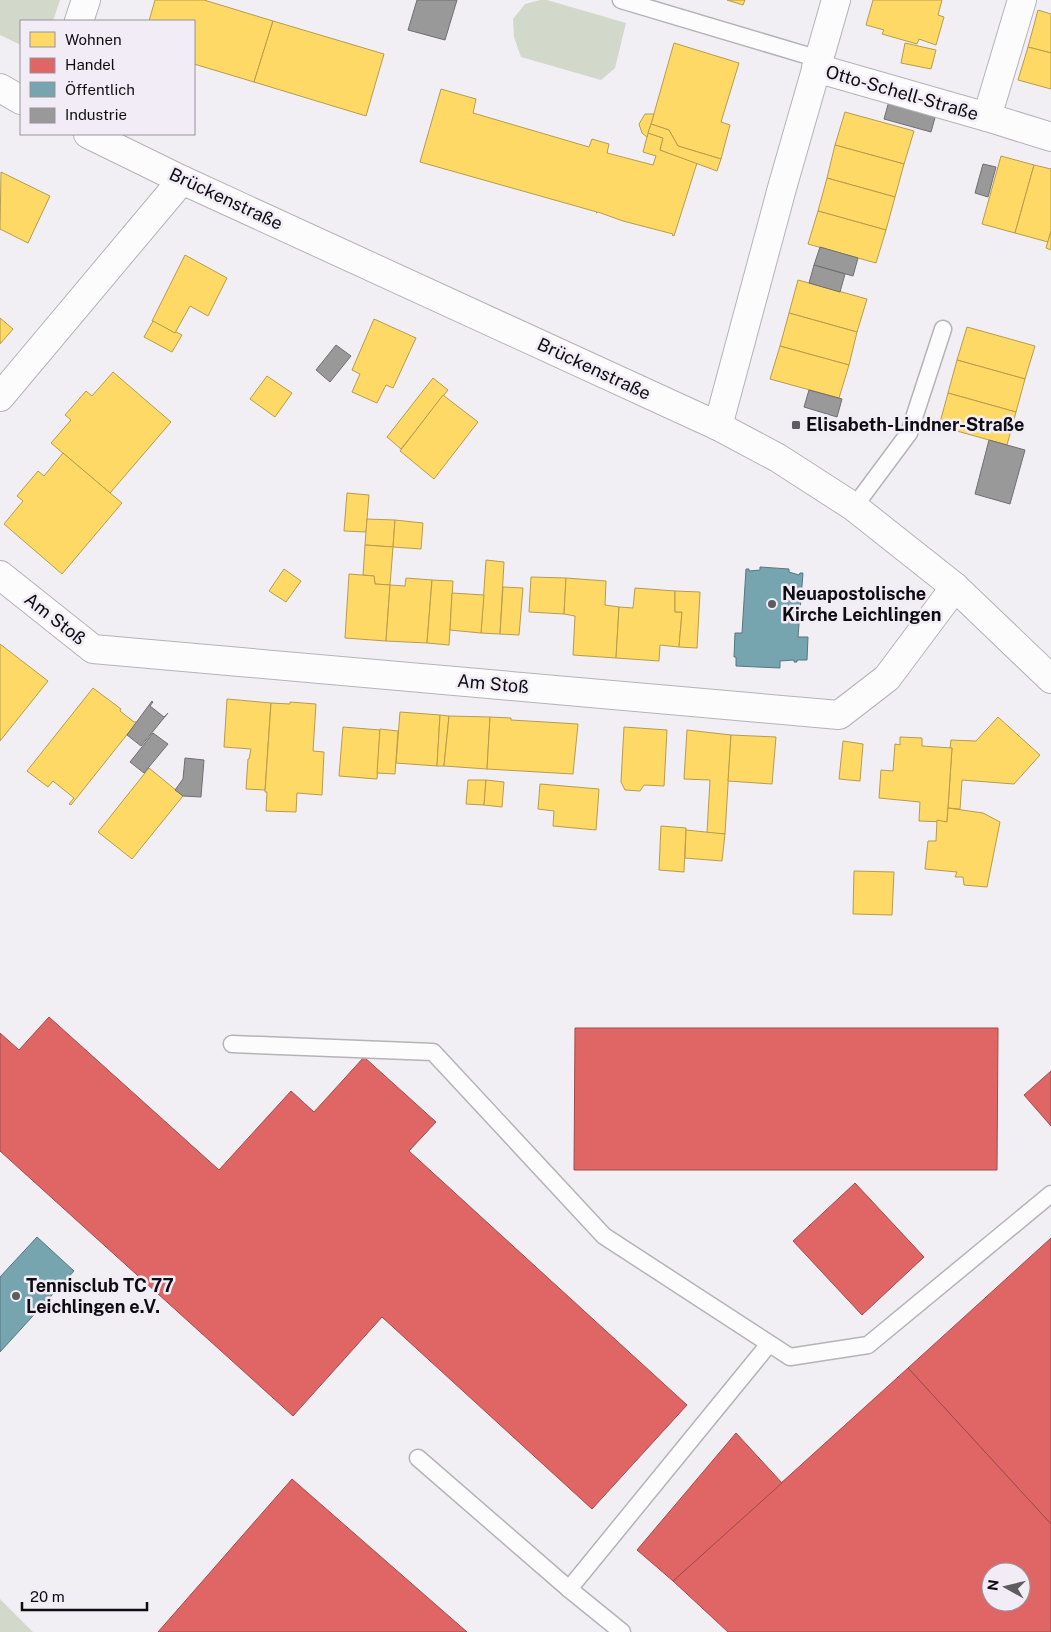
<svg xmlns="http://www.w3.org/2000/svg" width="1051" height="1632" font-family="'Public Sans',sans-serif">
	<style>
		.green { fill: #d2d9cb }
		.homes { fill: #ffd966; stroke: #b79c4c }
		.shops { fill: #e06666; stroke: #a14b4c; fill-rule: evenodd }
		.public { fill: #76a5af; stroke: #577780 }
		.industry { fill: #999; stroke: #706f70 }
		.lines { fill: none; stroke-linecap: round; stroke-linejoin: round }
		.lane-casing { stroke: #b4b3b7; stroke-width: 19 }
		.street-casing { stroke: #b4b3b7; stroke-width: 30 }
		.lane { stroke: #fdfcfd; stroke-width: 16 }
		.street { stroke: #fdfcfd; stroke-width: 28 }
		.poi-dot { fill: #5e5c60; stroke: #f1ecf6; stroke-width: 2 }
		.labels { text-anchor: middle; stroke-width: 5; stroke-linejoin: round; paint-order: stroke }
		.street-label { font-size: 18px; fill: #0f0d11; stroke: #f1ecf6 }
		.poi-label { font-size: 18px; font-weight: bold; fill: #0f0d11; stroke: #f1ecf6; text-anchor: start }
	</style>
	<rect width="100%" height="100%" fill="#f1eef4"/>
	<g class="green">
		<path d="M0,0H60L53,21H21V45L0,35Z"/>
		<path d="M540,0H547L626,23L615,68L601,80L521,57L514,37L513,19L525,4Z"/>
		<path d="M0,1599L33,1632H0Z"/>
	</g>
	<g class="homes">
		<path d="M155,0H204L273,21L254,82L194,64V21H149Z"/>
		<path d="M727,0H745L743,5Z"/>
		<path d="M873,0H942L938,15L944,17L936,45L919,39L917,44L882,34L884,30L866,25Z"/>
		<path d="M1038,10L1051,14V53L1028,47Z"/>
		<path d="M273,21L384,54L366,116L254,82Z"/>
		<path d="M674,43L739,63L721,122L730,125L721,159L678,146L669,130L651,124Z"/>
		<path d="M905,43L936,50L931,69L901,63Z"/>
		<path d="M1028,47L1051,53V89L1018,80Z"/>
		<path d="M441,89L476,99L473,113L589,147L592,139L609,144L607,153L653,165L656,156L643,152L648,133L663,138L660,150L697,163L674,236L672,235L673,234L623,221L598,212L596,213L597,212L420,162Z"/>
		<path d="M845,112L914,131L904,164L835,145Z"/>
		<path d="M645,114H654L647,137L642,133L639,124Z"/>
		<path d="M651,124L669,130L678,146L721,159L717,171L660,150L663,138L648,133Z"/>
		<path d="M835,145L904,164L895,197L827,178Z"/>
		<path d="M1001,156L1034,165L1015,233L982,224Z"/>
		<path d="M1034,165L1051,169V231L1048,242L1015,233Z"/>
		<path d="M1,172L50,196L28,243L0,229Z"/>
		<path d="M827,178L895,197L886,230L818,211Z"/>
		<path d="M818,211L886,230L876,263L808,244Z"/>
		<path d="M1051,231V250L1046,248Z"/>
		<path d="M185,255L227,278L208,316L190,306L175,333L152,321Z"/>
		<path d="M798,280L867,299L857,332L789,313Z"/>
		<path d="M789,313L857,332L849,365L780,346Z"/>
		<path d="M0,318L13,329L0,344Z"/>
		<path d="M374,319L416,338L393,388L386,385L377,403L352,392L360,374L352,370Z"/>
		<path d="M153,321L175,333L176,332L182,335L172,352L144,337Z"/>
		<path d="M967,327L1035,346L1025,379L957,360Z"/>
		<path d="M780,346L849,365L839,398L770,379Z"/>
		<path d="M957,360L1025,379L1016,412L948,393Z"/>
		<path d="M113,372L171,422L110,493L51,443L71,420L65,415L86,391L92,396Z"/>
		<path d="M267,376L292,393L275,417L250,399Z"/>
		<path d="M433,378L448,390L401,449L387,437Z"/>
		<path d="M948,393L1016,412L1007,445L939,426Z"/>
		<path d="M443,395L478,422L434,479L400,451Z"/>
		<path d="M63,453L122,503L62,574L4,524L23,501L17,496L38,471L44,476Z"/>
		<path d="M347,493L369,495L366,532L344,531Z"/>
		<path d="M367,519L395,520L393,547L365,545Z"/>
		<path d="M395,520L423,523L421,549L393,547Z"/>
		<path d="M365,545L393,547L390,585L375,584L374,576L363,575Z"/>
		<path d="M486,560L504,562L500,634L481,633Z"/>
		<path d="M284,569L301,581L286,602L269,591Z"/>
		<path d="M349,574L374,576L375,584L390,585L386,641L345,638Z"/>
		<path d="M531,577L566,578L564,614L529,612Z"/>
		<path d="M406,578L432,580L427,643L386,641L390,585L405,586Z"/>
		<path d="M566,578L606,581L605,605L619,607L616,658L573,655L575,616L564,614Z"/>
		<path d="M432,580L453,581L449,645L427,643Z"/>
		<path d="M503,587L523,588L519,635L500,634Z"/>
		<path d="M635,588L675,591V612H682L679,647L660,645L659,661L616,658L619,607L633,608Z"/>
		<path d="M675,591L700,592L697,648L679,647L682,612H675Z"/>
		<path d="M452,593L484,595L481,633L450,630Z"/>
		<path d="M0,644L48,681L0,741Z"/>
		<path d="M93,688L121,709L120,711L134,722H137L71,805L69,804L74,798L53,781L48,787L27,771Z"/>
		<path d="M227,699L271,703L265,790L246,789L248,759H249L251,749L224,747Z"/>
		<path d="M290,702L316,704L313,751L324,752L322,795L297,793L296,812L266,811L267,792H265L271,703L290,704Z"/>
		<path d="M400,712L440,715L437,766L396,763Z"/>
		<path d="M440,715L449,716L444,766H437Z"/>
		<path d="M449,716L490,717L487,769L444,766Z"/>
		<path d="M490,717L511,718V720L578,724L573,774L487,769Z"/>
		<path d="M998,717L1040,755L1014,784L962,780L960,809L948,808L952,748H950L951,740L976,741Z"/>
		<path d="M343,727L380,730L377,779L339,776Z"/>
		<path d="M624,727L667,730L664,786L644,785L640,791L625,790L621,782Z"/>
		<path d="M380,729L398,731L395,774L377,773Z"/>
		<path d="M687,730L731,735L725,834L707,833L710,780L684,779Z"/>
		<path d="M731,735L776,737L772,784L728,781Z"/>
		<path d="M900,737L922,738V746L952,748L947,822L919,821L920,802L879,798L881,770L893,771L895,744L900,745Z"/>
		<path d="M843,741L863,744L860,781L839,779Z"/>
		<path d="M149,768L183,796L132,859L98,832Z"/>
		<path d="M468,780H486L484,805L466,804Z"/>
		<path d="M486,780L504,782L502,807L484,805Z"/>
		<path d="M540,784L599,789L596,830L553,826L554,811L538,809Z"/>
		<path d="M948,808L983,813L1000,822L987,887L964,885L963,877H955L957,872L925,869L928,841H936L937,820L947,822Z"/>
		<path d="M661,826L686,828L684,872L659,870Z"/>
		<path d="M686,830L725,834L722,861L685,858Z"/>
		<path d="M854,871L894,872L892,915L853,914Z"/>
	</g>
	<g class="shops">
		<path d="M49,1017L219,1170L291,1091L314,1112L364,1057L436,1122L409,1151L687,1405L592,1509L382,1317L293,1416L0,1151V1033L19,1050Z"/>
		<path d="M575,1028H998L997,1170H574Z"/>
		<path d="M1051,1071V1126L1024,1095Z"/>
		<path d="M855,1183L924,1257L862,1315L793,1241Z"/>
		<path d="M1051,1238V1524L908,1368Z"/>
		<path d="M908,1368L1051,1524V1632H728L673,1581ZM991,1572H1021V1602H991Z"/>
		<path d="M736,1433L782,1483L673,1581L637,1550Z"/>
		<path d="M292,1479L467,1632H158Z"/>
	</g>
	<g class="public">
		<path d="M760,567L789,569V572L799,575L800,573H803L798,637H808L807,660H797V662H794V660L780,661V668L736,666V657H734L735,633H742L746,569H749V571L760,570Z"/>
		<path d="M37,1237L74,1271L0,1352V1277Z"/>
	</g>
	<g class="industry">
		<path d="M417,0H457L445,40L408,30Z"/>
		<path d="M889,101L936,114L931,132L884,119Z"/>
		<path d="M983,164L996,167L988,197L975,193Z"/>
		<path d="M820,247L858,258L853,276L814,265Z"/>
		<path d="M814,265L845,274L840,292L809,283Z"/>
		<path d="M336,345L351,356L330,382L316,370Z"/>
		<path d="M809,390L842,399L837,417L804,407Z"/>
		<path d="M989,440L1025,450L1010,504L975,494Z"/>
		<path d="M152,701L153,702L150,706L164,717L168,713L141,746L127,735Z"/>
		<path d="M153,733L168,744L144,773L130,762Z"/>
		<path d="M185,758L204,760L201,797L183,796L175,790L183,779Z"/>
	</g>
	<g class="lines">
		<defs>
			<g id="lane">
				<path d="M621,0L819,59"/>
				<path d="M854,507L909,433L943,329"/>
				<path d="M232,1044L433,1052L604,1236L790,1357L868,1345L1051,1194"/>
				<path d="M418,1458L569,1589L622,1632"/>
				<path d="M569,1589L769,1344"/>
			</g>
			<g id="street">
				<path d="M1022,0L987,117L1051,137"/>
				<path d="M79,21L86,0"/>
				<path d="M816,68L987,117"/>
				<path d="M0,88L21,100"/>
				<path d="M88,134L182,180L718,426L778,458L854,507L955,587L1051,679"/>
				<path d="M0,397L182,180"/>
				<path d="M718,426L782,188L836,0"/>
				<path d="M0,575L93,649L839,715L887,678L955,587"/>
			</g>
		</defs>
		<use href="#lane" class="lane-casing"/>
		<use href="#street" class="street-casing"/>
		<use href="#lane" class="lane"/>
		<use href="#street" class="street"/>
	</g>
	<g class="poi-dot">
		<rect x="791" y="420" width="10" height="10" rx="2.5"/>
		<circle cx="772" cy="604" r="5"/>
		<circle cx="16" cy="1296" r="5"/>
	</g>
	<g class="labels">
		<g class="street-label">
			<text transform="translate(902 93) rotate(16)" y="6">Otto-Schell-Straße</text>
			<text transform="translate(226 199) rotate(25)" y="6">Brückenstraße</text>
			<text transform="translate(594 369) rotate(25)" y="6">Brückenstraße</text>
			<text transform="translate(55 619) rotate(38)" y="6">Am Stoß</text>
			<text transform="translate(493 684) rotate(5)" y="6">Am Stoß</text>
		</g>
		<g class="poi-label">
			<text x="806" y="431">Elisabeth-Lindner-Straße</text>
			<text x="782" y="600">Neuapostolische<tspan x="782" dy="21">Kirche Leichlingen</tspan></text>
			<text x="26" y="1292">Tennisclub TC 77<tspan x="26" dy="21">Leichlingen e.V.</tspan></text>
		</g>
	</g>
	<rect x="20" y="20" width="175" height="115" fill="#f1ecf6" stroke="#97939a"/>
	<rect x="30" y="32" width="25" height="15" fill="#ffd966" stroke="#97939a"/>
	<text x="65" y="45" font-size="15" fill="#0f0d11">Wohnen</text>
	<rect x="30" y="58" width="25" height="15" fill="#e06666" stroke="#97939a"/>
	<text x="65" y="70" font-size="15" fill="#0f0d11">Handel</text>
	<rect x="30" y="82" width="25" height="15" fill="#76a5af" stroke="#97939a"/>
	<text x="65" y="95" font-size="15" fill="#0f0d11">Öffentlich</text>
	<rect x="30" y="108" width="25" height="15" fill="#999999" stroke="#97939a"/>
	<text x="65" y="120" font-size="15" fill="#0f0d11">Industrie</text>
	<g transform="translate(1006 1587) rotate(278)"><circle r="24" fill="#f1ecf6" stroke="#97939a"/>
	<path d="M0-4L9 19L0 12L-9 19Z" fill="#5e5c60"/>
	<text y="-8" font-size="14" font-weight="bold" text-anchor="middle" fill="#0f0d11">N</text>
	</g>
	<path d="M22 1602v8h125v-8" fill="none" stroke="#0f0d11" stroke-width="2.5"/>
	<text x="30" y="1602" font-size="15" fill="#0f0d11" stroke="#f1ecf6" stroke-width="4" paint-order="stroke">20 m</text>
</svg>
